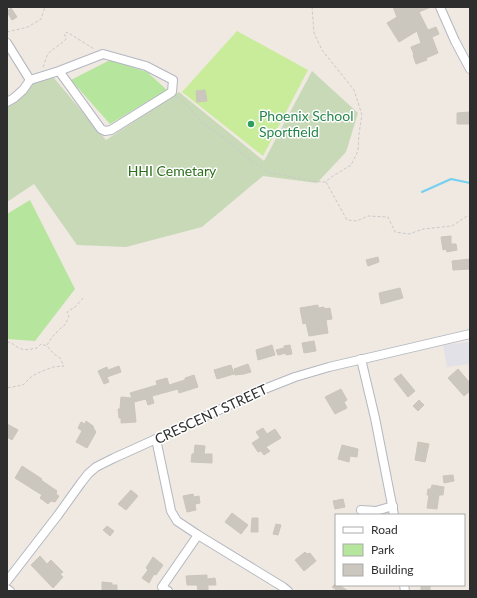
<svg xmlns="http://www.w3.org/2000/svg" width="477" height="598" font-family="Lato,sans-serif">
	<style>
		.industrial { fill: #e3e1e8 }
		.green { fill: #b6e59e }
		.cemetery { fill: #c8d9b8 }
		.pitch { fill: #c9ec9a }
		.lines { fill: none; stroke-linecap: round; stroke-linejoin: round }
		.stream { stroke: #75cff0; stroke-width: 2 }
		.building { fill: #cbc7bf; stroke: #cbc5ba }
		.minor-casing { stroke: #b4b7c1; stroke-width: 10 }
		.path { stroke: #c9c9c9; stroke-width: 1; stroke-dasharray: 3 2; stroke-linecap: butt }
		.minor { stroke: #fff; stroke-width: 8 }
		.leisure-dot { fill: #2e9e5b; stroke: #fff; stroke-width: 1.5 }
		.labels { text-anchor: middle; stroke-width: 3; stroke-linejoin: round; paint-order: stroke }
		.leisure-label { font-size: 14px; fill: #27864d; stroke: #fff; text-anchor: start }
		.park-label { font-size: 14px; fill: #2c6e1b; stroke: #fff }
		.street-label { font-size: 14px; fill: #2e2e2e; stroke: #fff }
	</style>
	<rect width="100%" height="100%" fill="#efe9e1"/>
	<path class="industrial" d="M470,342V364L447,367L443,345Z"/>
	<g class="green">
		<path d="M110,60L147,72L167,90L110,124L71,80Z"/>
		<path d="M30,200L75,289L35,341L7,339V214Z"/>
	</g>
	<path class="cemetery" d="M312,71L358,113L346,152L317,183L263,176L202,227L126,247L77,245L34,184L7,202V101L31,80L54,78L106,140L179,92L264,161Z"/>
	<path class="pitch" d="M237,31L308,70L263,156L182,92Z"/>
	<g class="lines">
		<path class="stream" d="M422,192L451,179L470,183"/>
	</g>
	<g class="building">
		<path d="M393,7H431L419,12L428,30L436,27L439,34L432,37L438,53L426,58L427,60L416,64L413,55H414L411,47L421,43L417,31L399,42L387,23L397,17Z"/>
		<path d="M11,8L17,17L12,20L7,12V11Z"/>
		<path d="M205,90L207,101L197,102L196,91Z"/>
		<path d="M470,112V124H457V113Z"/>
		<path d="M451,236V244H456L457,250L447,252L446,249L443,250L441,237Z"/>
		<path d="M378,257L379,262L368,266L366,260Z"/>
		<path d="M470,259V269L453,270L452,261Z"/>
		<path d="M400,288L403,298L381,304L379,293Z"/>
		<path d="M318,305V308L324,307V309L330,308L332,319L326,320L328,333L309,336L306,323L303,324L300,308Z"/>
		<path d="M314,341L316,351L304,353L302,343Z"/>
		<path d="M272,345L275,355L258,360L256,350Z"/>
		<path d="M290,345L292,354L286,355V353L278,355L276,350L284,348V346Z"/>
		<path d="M248,364L251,372L244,374L235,375L234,369Z"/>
		<path d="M231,365L234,374L217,379L214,370Z"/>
		<path d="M119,366L121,372L107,377L109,382L104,384L98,371L107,367L108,370Z"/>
		<path d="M458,369L470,383V391L464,396L448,378Z"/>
		<path d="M401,374L415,391L408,397L394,379Z"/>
		<path d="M194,375L198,387L179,393L178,389L152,396L154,403L148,405L146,399L134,402L136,422L121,423V418H119L118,409H120L121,397L132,398L130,393L157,385L156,381L167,378L169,385L185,380V378Z"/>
		<path d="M341,389L347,400L344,402L347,408L335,414L325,397Z"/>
		<path d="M419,400L424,405L418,411L413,406Z"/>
		<path d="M86,421L93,426L94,429L96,432L87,448L76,442L82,431L78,428L81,422L85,424Z"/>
		<path d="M7,424L18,430L12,440L7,437Z"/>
		<path d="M263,428L267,434L275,429L281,438L266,447L270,451L264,455L261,451L258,452L252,443L260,438L256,432Z"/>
		<path d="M418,442L429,444L425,462L415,460Z"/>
		<path d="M195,445L205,446L204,454H212V463L191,462L192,454H194Z"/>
		<path d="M342,445L358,449L357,457L350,456L349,462L338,459Z"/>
		<path d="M22,466L42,479L41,480L57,491L56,494L59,496L55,502L51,501L48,504L40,498L42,495L15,478Z"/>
		<path d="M453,475L454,481L444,483L443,476Z"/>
		<path d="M432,485L444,487L443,495H439L437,509L427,508L429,495H427L428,489H431Z"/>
		<path d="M131,490L138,496L126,510L118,504Z"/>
		<path d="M193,494L194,497L199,496L200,503L195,504L196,510L187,512L183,496Z"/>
		<path d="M343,499L345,507L335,509L333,501Z"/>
		<path d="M232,513L248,525L241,534L225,522Z"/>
		<path d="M252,518H258V532H251Z"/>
		<path d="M276,524L281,525L278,535L273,534Z"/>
		<path d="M107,526L114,531L110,536L103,530Z"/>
		<path d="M305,552L307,554L310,553L316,561L304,571L295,560Z"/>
		<path d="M40,556L47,564L51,560L63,572L60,574L63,577L53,588L31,565Z"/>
		<path d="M153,557L163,565L156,575L154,574L149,583L142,578L148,570L146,568Z"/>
		<path d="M207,575V579L215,578L216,585H208V590L198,591L197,585H187L186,576Z"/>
		<path d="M102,582L112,583V585H117V591H102Z"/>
		<path d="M336,583V585H339L348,591H338L332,587Z"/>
		<path d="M421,585H430V590L421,591Z"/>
	</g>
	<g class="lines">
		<defs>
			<g id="minor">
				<path d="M440,7L455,41L470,69"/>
				<path d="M7,43L30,80"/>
				<path d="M7,102L14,98L23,90L30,80L59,71L103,54L146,66L173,80L172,92L111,130L105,131L101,129L59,71"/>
				<path d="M361,359L375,418L394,515"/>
				<path d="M156,439L169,501L171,511L177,521L198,535L283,587L288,591"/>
				<path d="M361,510L376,511L393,506"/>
				<path d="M7,581L58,515L81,483L88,474L96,467L114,458L156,439L262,390L295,377L329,367L470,334"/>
				<path d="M404,585L405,591"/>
				<path d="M7,589L10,591"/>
				<path d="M168,591L162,587L198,535"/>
			</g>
		</defs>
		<use href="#minor" class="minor-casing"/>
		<g class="path">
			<path d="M7,32L28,27L41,19L45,7"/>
			<path d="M43,67C45,63 46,57 48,54C53,48 61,45 66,39V36L64,35L67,32L94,49"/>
			<path d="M177,96L188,106L201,122L224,138L241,153L267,172L312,181L325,182L333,176L351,165L358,151L359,134L362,115L354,90L322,50L314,33L312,7"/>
			<path d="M326,182L347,220L357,221L368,216L388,217L395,232L409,234L423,229L452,226L467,216H470"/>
			<path d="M7,342C13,342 14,346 19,348C25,351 31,349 37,348L41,344L47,346L54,354L60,358L64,366L53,367L40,372L32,376L23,385L7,388"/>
			<path d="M47,345L53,336L61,328L65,325L69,316L67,312L75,307L84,297"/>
		</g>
		<use href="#minor" class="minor"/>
	</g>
	<circle class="leisure-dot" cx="251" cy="124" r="4"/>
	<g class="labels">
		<g class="leisure-label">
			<text x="259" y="121">Phoenix School<tspan x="259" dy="16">Sportfield</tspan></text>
		</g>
		<g class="park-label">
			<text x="172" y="176">HHI Cemetary</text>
		</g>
		<g class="street-label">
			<text transform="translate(211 414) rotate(-25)" y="5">CRESCENT STREET</text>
		</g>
	</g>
	<rect width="477" height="598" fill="none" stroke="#2e2e2e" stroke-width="16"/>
	<rect x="335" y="514" width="130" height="72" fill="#ffffff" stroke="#ababab"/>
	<rect x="343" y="527" width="20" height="6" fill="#ffffff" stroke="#ababab"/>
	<text x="371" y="534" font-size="12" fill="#2e2e2e">Road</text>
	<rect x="343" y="544" width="20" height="12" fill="#b6e59e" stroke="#ababab"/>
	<text x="371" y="554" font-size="12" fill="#2e2e2e">Park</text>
	<rect x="343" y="564" width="20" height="12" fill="#cbc7bf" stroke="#ababab"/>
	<text x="371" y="574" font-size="12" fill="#2e2e2e">Building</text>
</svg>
